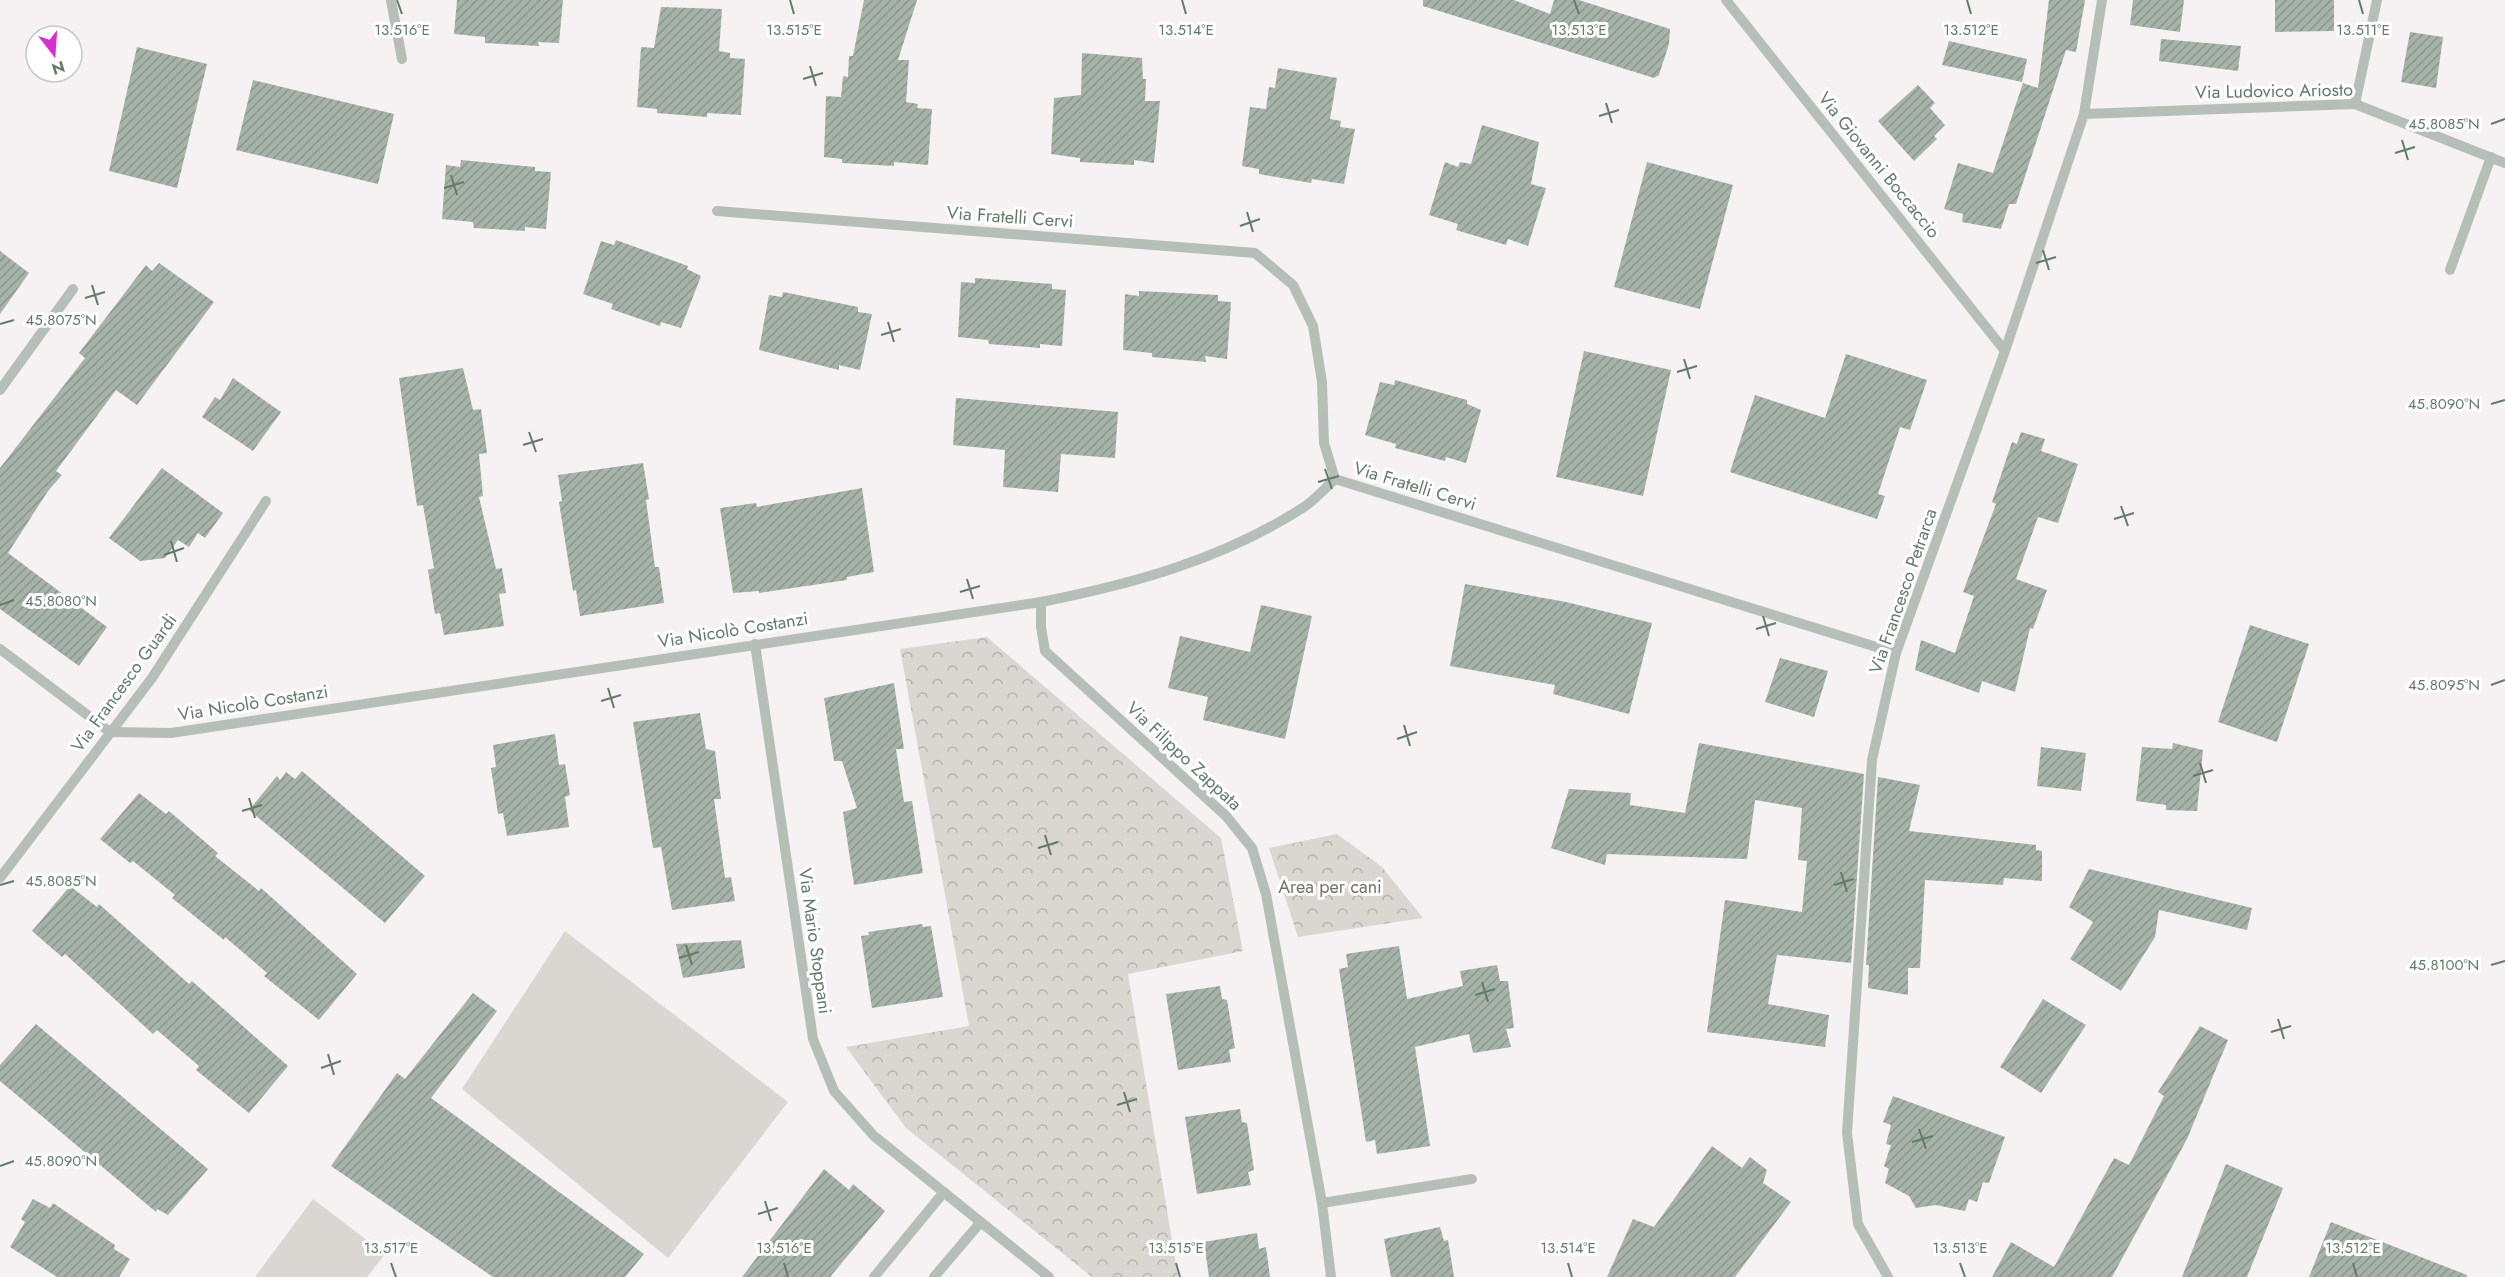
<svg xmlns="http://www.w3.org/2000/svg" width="2505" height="1277" font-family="Jost,sans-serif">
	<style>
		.park { fill: url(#park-crowns) }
		.pitch { fill: #dad6d1 }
		.building { fill: url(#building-hatch) }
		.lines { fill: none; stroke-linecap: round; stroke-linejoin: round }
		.minor { stroke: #b5bfb8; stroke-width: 10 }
		.ticks { fill: none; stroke: #627c69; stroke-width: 2 }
		.labels { text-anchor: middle; stroke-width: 6; stroke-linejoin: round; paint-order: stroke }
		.street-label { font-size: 18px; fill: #627c69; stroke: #fff }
		.park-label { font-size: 18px; fill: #797264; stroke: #fff }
		.ticks-label { font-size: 15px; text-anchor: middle; fill: #627c69; stroke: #fff; stroke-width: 6; stroke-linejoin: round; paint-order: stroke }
	</style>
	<defs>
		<pattern id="park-crowns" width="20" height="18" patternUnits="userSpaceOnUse" patternTransform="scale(1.5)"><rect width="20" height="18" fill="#dad6d1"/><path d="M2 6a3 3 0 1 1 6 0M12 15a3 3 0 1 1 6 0" fill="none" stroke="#b4b3ae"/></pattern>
		<pattern id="building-hatch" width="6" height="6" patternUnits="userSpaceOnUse" patternTransform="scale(1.5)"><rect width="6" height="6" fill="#a6b3a9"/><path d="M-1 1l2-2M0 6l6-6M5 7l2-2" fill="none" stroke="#8b978e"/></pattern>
	</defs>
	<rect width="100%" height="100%" fill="#f6f2f3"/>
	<g class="park">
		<path d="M987,637L1221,838L1243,951L1128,974L1178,1277H1092L906,1128L846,1047L969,1026L900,649Z"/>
		<path d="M1337,834L1382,867L1423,918L1298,937L1269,848Z"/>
	</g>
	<g class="pitch">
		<path d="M565,931L788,1102L668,1258L462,1089Z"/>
		<path d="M313,1199L385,1254L367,1277H255Z"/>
	</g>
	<g class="building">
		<path d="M457,0H563L559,43L538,42L539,46L485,43V37L454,34Z"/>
		<path d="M864,0H917L898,60H909L906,102L918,104L917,108L932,109L928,165L894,162V166L842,163V159L824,157L826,96L841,97L843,76L848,77L849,56H853Z"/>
		<path d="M1423,0H1514L1550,14L1554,0H1579L1670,29L1669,44L1659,75L1654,78L1423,6Z"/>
		<path d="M2049,0H2085L2076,52L2066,50L2016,204H2009L2001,229L1962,222L1963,214L1944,209L1958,163L1993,173L2023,83L2038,88Z"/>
		<path d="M2133,0H2184L2180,32L2130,25Z"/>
		<path d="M2275,0H2334V31L2275,32Z"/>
		<path d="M661,7L722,9L719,51L730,53V58L745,59L741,115L707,113V117L657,113V109L637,107L641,47L654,48Z"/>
		<path d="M2410,32L2443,37L2436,88L2401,82Z"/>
		<path d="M2161,39L2241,46L2238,71L2159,61Z"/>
		<path d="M1949,41L2027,59L2022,82L1942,65Z"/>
		<path d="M137,47L207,64L177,188L109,171Z"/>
		<path d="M1082,53L1142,58L1143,79H1146L1145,101H1160L1154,163L1134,160V165L1080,162V158L1051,154L1054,98L1081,95Z"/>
		<path d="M1278,68L1337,78L1330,119L1341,121L1340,127L1355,129L1344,184L1312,179L1311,183L1259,174V169L1242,166L1250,107L1266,109L1269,87L1275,88Z"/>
		<path d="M253,80L394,114L378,184L236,150Z"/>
		<path d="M1918,85L1935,103L1930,108L1945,125L1934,136L1937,139L1914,161L1878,121Z"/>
		<path d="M1482,125L1539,142L1531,184L1546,188L1528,246L1508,239L1506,245L1456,230L1458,224L1429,215L1445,162L1458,167L1460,162L1471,164Z"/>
		<path d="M461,160L535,167V171L551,172L546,229L525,227V231L474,228L473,222L442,219L446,165L460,167Z"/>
		<path d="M1647,162L1733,185L1700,309L1614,287Z"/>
		<path d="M616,240L688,266L687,269L701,276L681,328L661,322L660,326L611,309L613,304L583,294L601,241L614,245Z"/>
		<path d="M0,251L29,273L0,314Z"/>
		<path d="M159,263L214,302L137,405L116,390L56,471L62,475L48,491L8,553L107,627L79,666L0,609V468L85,358L79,353L146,265L152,271Z"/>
		<path d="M975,278L1052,284V289L1066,290L1062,346L1040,344V348L989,344L988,340L958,337L961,282L975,283Z"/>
		<path d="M1139,291L1218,295V301L1231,302L1227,359L1205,356L1206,362L1152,357V353L1123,350L1125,294L1139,296Z"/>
		<path d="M783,292L858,307V312L872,314L860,370L839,365V370L759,350L769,295L782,297Z"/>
		<path d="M1584,351L1671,370L1643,496L1556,477Z"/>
		<path d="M1846,354L1927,380L1910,430L1900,427L1878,494L1885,496L1877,519L1730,472L1755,395L1825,418Z"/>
		<path d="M463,368L473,410L481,409L487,453L479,454L483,496L479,497L496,569L502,568L506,593L499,594L504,626L444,635L440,613L435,614L428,570L434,568L423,505L417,506L399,378Z"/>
		<path d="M233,378L281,412L253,451L202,417L215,397L220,400Z"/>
		<path d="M1395,380L1467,400V404L1481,410L1466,463L1446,457L1445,461L1395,448L1396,444L1365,435L1380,382L1394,385Z"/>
		<path d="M956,398L1118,412L1115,458L1061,454L1058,492L1003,487L1005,450L953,445Z"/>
		<path d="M2021,432L2045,439L2041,451L2078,464L2058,523L2038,517L2016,579L2047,590L2033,629L2030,628L2015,692L1982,681L1979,693L1915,670L1921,640L1955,653L1974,596L1963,592L1996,504L1992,502L2012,442L2017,444Z"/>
		<path d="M643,463L649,499L646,500L655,567H659L664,603L580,616L576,590L573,591L559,502L562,501L558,475Z"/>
		<path d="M162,468L223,513L205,538L198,533L189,547L178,540L165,558L140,561L109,538Z"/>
		<path d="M862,488L874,572L847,577V580L759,593V591L733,593L720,508L756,503L757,507Z"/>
		<path d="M1465,584L1566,602L1652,623L1629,714L1553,694L1555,685L1450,666Z"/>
		<path d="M1261,605L1312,616L1285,739L1203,720L1208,697L1168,688L1180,636L1250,652Z"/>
		<path d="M2250,625L2309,644L2277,742L2218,722Z"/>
		<path d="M1780,658L1828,671L1814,717L1765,702Z"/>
		<path d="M894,683L904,749H896L904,802L912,801L923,873L854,885L843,812L857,808L842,761H834L824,698Z"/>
		<path d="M700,713L706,749L715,751L721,799H714L725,878L731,877L735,901L672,910L661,847L653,848L633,722Z"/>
		<path d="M555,734L559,765L565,764L570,795L565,797L569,827L507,836L503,813L498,814L491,768L496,767L493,745Z"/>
		<path d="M1699,743L1864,774L1851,963L1777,955L1768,1004L1829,1015L1825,1047L1707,1032L1725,900L1802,912L1807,861L1798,860L1802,808L1755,800L1747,859L1607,854L1605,865L1551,848L1569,789L1631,793L1630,805L1685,813Z"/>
		<path d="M2173,743L2203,750L2197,811L2166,810V805L2136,801L2142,747L2172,749Z"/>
		<path d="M2041,747L2086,753L2081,791L2037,786Z"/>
		<path d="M302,771L425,876L385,923L249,810L277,776L280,780L286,772L295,779Z"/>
		<path d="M1878,777L1920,785L1909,831L2036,845V850L2042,851V881L2004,878L2003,885L1925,880L1920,968H1908V995L1868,988L1869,965H1866Z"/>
		<path d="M139,793L166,814L169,811L218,853L215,856L259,891L261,888L357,974L319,1020L264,976L267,973L225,937L224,940L172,898L175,895L133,861L130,863L100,839Z"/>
		<path d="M2089,869L2252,908L2247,930L2159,910L2155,937L2121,991L2070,959L2093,922L2069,907Z"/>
		<path d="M70,886L97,907L99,904L189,984L192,981L288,1066L249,1113L196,1070L199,1066L157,1030L153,1034L65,954L62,957L32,931Z"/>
		<path d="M922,924L923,927L931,926L943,997L872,1008L861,936L869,935L868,932Z"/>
		<path d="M741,940L745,968L683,978L676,944Z"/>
		<path d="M1399,946L1407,999L1463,986L1460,971L1497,965L1500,981H1508L1514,1028L1506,1029L1511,1047L1473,1053L1469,1034L1415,1047L1430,1146L1377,1154L1375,1140L1366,1142L1339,969L1348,967L1346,954Z"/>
		<path d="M1220,986L1222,999L1227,1000L1235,1048L1229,1050L1231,1062L1178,1070L1166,994Z"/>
		<path d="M473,993L497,1011L431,1098L644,1254L625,1277H493L331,1166L397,1073L405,1079Z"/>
		<path d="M2043,999L2086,1025L2041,1093L2000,1067Z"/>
		<path d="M36,1024L208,1169L168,1215L157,1209L156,1212L0,1081V1065Z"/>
		<path d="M2200,1026L2228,1040L2187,1139L2112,1277H1992L2011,1242L2054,1267L2114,1158L2129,1165L2164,1096L2158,1092Z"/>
		<path d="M1893,1096L2005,1137L1989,1183L1983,1182L1977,1202L1969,1199L1965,1211L1936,1205L1916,1208L1909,1196L1885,1183L1889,1169L1884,1166L1891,1145L1886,1144L1891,1125L1883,1122Z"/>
		<path d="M1240,1109L1242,1122L1247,1123L1254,1170L1248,1172L1251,1185L1197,1194L1185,1117Z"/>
		<path d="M1712,1146L1742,1168L1750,1157L1767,1170L1763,1183L1791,1202L1735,1277H1607L1633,1219L1654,1227Z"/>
		<path d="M2226,1164L2283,1188L2247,1277H2182Z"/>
		<path d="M824,1169L849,1190L853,1184L885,1211L830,1277H742Z"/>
		<path d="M33,1199L50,1208L53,1203L115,1245L114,1249L130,1259L119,1277H57L10,1247L25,1222L21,1219Z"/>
		<path d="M2331,1222L2467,1275V1277H2309Z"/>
		<path d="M1440,1227L1444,1241L1448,1240L1454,1277H1391L1384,1239Z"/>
		<path d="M1257,1233L1259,1249L1266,1247L1270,1277H1209L1204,1242Z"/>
	</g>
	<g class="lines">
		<g class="minor">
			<path d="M391,0L402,59"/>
			<path d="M1726,0L2005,351"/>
			<path d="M2355,104L2377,0"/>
			<path d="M2084,114L2355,104L2505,163"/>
			<path d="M717,211L1255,253L1293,285L1313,326L1322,382L1324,443L1335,479L1896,653"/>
			<path d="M2450,270L2491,157"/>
			<path d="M0,390L73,289"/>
			<path d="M1041,602V627L1045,651L1226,816L1252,848L1266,894L1322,1203L1331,1277"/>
			<path d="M755,644L813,1039L834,1091L874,1136L1049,1277"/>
			<path d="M0,649L110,732L171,733L1041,602C1133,584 1224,559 1304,507C1315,500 1325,488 1335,479"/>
			<path d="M0,878L152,678L266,501"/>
			<path d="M1322,1203L1472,1179"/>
			<path d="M874,1277L944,1192"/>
			<path d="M934,1277L980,1223"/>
			<path d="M1888,1277L1858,1224L1847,1133L1872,760L1896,653L2005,351L2084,114L2102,0"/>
		</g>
	</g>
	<path class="ticks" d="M397,0L402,14M790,0L794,14M1182,0L1186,14M1574,0L1579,14M1967,0L1971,14M2359,0L2363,14M810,66L816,86M803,79L823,73M1606,103L1612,123M1599,116L1619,110M2491,124L2505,119M2402,140L2408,160M2395,153L2415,147M451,175L457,195M444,188L464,182M1247,212L1253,232M1240,226L1260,219M2043,250L2049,270M2036,263L2056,257M92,285L98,305M85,298L105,292M888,322L894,342M0,324L14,320M881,335L901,329M1684,359L1690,379M1677,372L1697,366M2491,404L2505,400M529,432L536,452M523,445L543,439M1325,469L1332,489M1318,482L1339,476M2121,506L2128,526M2114,519L2134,513M171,541L177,562M164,555L184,548M967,579L973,599M960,592L980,586M0,605L14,600M1763,616L1769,636M1756,629L1776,623M2491,685L2505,680M608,688L614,708M601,701L621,695M1404,725L1410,746M1397,739L1417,732M2200,763L2206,783M2193,776L2213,770M249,798L255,818M242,811L262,805M1045,835L1051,855M1038,848L1058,842M1841,872L1847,892M0,885L14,881M1834,885L1854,879M686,945L692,965M679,958L699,952M2491,965L2505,961M1482,982L1488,1002M1475,995L1495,989M2278,1019L2284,1039M2271,1032L2291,1026M328,1054L334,1075M321,1068L341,1061M1124,1092L1130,1112M1117,1105L1137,1099M1919,1129L1926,1149M1912,1142L1933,1136M0,1166L14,1161M765,1201L771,1221M758,1214L778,1208M391,1263L396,1277M784,1263L788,1277M1176,1263L1180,1277M1568,1263L1572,1277M1960,1263L1965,1277M2353,1263L2357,1277"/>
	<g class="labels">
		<g class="street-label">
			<text transform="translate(2274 91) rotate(-1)" y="6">Via Ludovico Ariosto</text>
			<text transform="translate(1879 165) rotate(51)" y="6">Via Giovanni Boccaccio</text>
			<text transform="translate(1010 217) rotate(4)" y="6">Via Fratelli Cervi</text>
			<text transform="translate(1415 486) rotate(17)" y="6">Via Fratelli Cervi</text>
			<text transform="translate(1903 591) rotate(-71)" y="6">Via Francesco Petrarca</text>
			<text transform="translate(733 630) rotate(-9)" y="6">Via Nicolò Costanzi</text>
			<text transform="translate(124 683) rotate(-54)" y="6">Via Francesco Guardi</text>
			<text transform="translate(253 703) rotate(-9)" y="6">Via Nicolò Costanzi</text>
			<text transform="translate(1184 756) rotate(43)" y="6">Via Filippo Zappata</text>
			<text transform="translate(815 941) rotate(82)" y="6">Via Mario Stoppani</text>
		</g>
		<g class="park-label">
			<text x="1330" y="893">Area per cani</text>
		</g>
	</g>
	<g class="ticks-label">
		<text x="402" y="35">13.516°E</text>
		<text x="794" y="35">13.515°E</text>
		<text x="1186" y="35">13.514°E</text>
		<text x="1579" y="35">13.513°E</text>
		<text x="1971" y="35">13.512°E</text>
		<text x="2363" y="35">13.511°E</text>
		<text x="2444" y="129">45.8085°N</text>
		<text x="61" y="325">45.8075°N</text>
		<text x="2444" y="409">45.8090°N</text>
		<text x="61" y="606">45.8080°N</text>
		<text x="2444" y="690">45.8095°N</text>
		<text x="61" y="886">45.8085°N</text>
		<text x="2444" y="970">45.8100°N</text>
		<text x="61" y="1166">45.8090°N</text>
		<text x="391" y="1253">13.517°E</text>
		<text x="784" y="1253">13.516°E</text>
		<text x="1176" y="1253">13.515°E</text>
		<text x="1568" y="1253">13.514°E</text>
		<text x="1960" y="1253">13.513°E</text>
		<text x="2353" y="1253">13.512°E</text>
	</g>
	<g transform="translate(54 54) rotate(163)"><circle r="28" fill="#ffffff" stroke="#c0cbc3" stroke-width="1.5"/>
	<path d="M0-4.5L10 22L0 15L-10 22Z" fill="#db2ccf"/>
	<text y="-9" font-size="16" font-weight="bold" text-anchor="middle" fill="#627c69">N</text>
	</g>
</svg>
